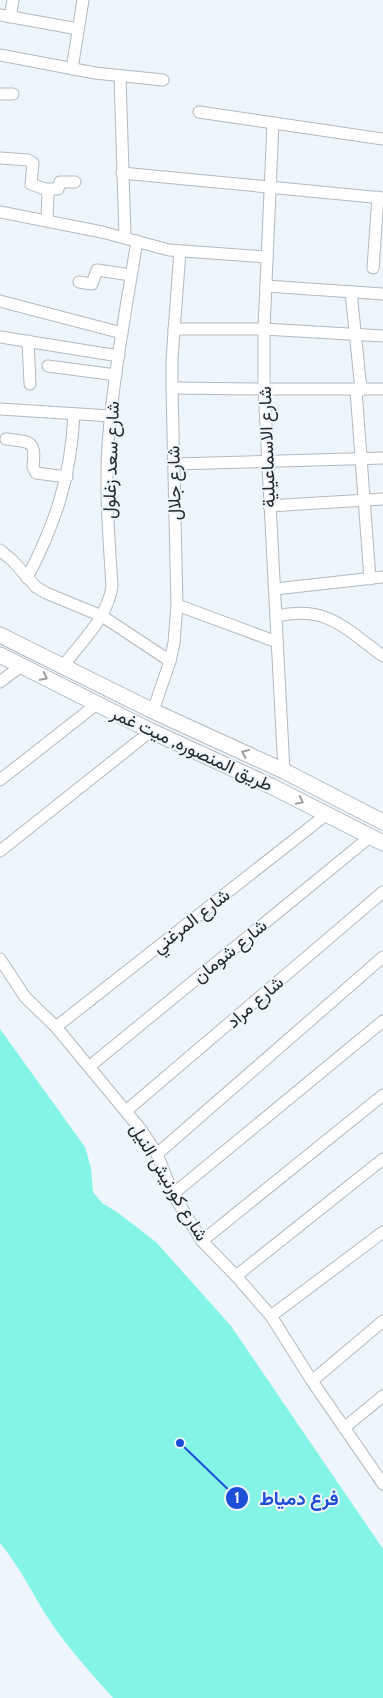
<svg xmlns="http://www.w3.org/2000/svg" width="383" height="1698" font-family="Cabin,Vazirmatn,sans-serif">
  <style>
    .water { fill: #84f4e6 }
    .lines { fill: none; stroke-linecap: round; stroke-linejoin: round }
    .street-casing { stroke: #b3bac0; stroke-width: 13 }
    .secondary-casing { stroke: #b3bac0; stroke-width: 17 }
    .street { stroke: #fff; stroke-width: 11 }
    .secondary { stroke: #fff; stroke-width: 15 }
    .oneway { stroke: #9c9e9f }
    .labels { text-anchor: middle; stroke-width: 4; stroke-linejoin: round; paint-order: stroke }
    .street-label { font-size: 18px; fill: #242729; stroke: #eef6fc }
    .leader { fill: none; stroke: #1d4ed8; stroke-width: 2 }
    .callout-dot { fill: #1d4ed8; stroke: #eef6fc; stroke-width: 2 }
    .mark-label { font-size: 15px; text-anchor: middle; font-weight: bold; fill: #fff }
    .callout-label { font-size: 19px; text-anchor: middle; font-weight: bold; fill: #1d4ed8; stroke: #eef6fc; stroke-width: 4; stroke-linejoin: round; paint-order: stroke }
  </style>
  <rect width="100%" height="100%" fill="#eef6fc"/>
  <path class="water" d="M0,1029L85,1147L91,1168L93,1192L102,1203L117,1212L156,1242L231,1326L383,1549V1698H113C91,1673 68,1648 50,1621C33,1595 20,1567 0,1543Z"/>
  <g class="lines">
    <g class="street-casing">
      <g id="street">
        <path d="M0,15L78,29"/>
        <path d="M10,17L13,0"/>
        <path d="M0,55L95,73L163,80"/>
        <path d="M72,69L83,0"/>
        <path d="M120,77L125,237"/>
        <path d="M0,94H13"/>
        <path d="M199,112L383,139"/>
        <path d="M273,123L264,329V389L284,771"/>
        <path d="M0,158L28,160L33,163L31,184L45,189L48,193L47,220"/>
        <path d="M122,173L383,198"/>
        <path d="M45,189H58L60,182H75"/>
        <path d="M0,212L102,232L169,250L267,257"/>
        <path d="M373,268L378,197"/>
        <path d="M79,282L92,284L97,270L131,275"/>
        <path d="M266,286L383,294"/>
        <path d="M351,292L361,390"/>
        <path d="M0,301L122,333"/>
        <path d="M174,329H264L383,336"/>
        <path d="M0,337L119,356"/>
        <path d="M28,341L30,384"/>
        <path d="M48,366L116,375"/>
        <path d="M172,388L264,389H383"/>
        <path d="M356,390L370,579"/>
        <path d="M0,409L111,416"/>
        <path d="M6,439C31,442 36,440 33,467L36,473L67,477"/>
        <path d="M174,464L383,458"/>
        <path d="M269,506L383,499"/>
        <path d="M0,550L13,561L36,587L46,593L102,616L170,661"/>
        <path d="M27,578C56,523 71,476 74,414"/>
        <path d="M275,589L383,577"/>
        <path d="M177,605L277,642"/>
        <path d="M276,616C328,605 344,628 383,656"/>
        <path d="M64,665C82,641 108,617 112,586C109,539 105,492 108,445C113,377 126,309 137,241"/>
        <path d="M0,682L21,666"/>
        <path d="M153,711L170,661L174,643L177,605L172,388V359L180,251"/>
        <path d="M0,780L97,704"/>
        <path d="M0,851L151,731"/>
        <path d="M0,959L25,997L56,1027L142,1131L157,1154L173,1194L202,1241L236,1276L271,1316L312,1381L383,1484"/>
        <path d="M56,1027L327,814"/>
        <path d="M90,1066L371,836"/>
        <path d="M126,1111L383,892"/>
        <path d="M157,1154L383,957"/>
        <path d="M173,1194L383,1021"/>
        <path d="M202,1241L383,1095"/>
        <path d="M236,1276L383,1159"/>
        <path d="M271,1316L383,1232"/>
        <path d="M312,1381L383,1321"/>
        <path d="M344,1428L383,1396"/>
      </g>
    </g>
    <g class="secondary-casing">
      <g id="secondary">
        <path d="M0,635L153,711L284,771L383,822"/>
        <path d="M0,655L151,731L271,786L383,843"/>
      </g>
    </g>
    <use href="#street" class="street"/>
    <use href="#secondary" class="secondary"/>
  </g>
  <defs><path id="oneway-chevron" d="M-2-3.5L2.5 0L-2 3.5" fill="none" stroke-width="1.6" stroke-linecap="round" stroke-linejoin="round" transform="scale(1.25)"/></defs>
  <g class="oneway">
    <use href="#oneway-chevron" transform="translate(44 677) rotate(27)"/>
    <use href="#oneway-chevron" transform="translate(245 753) rotate(-155)"/>
    <use href="#oneway-chevron" transform="translate(300 801) rotate(26)"/>
  </g>
  <g class="labels">
    <g class="street-label">
      <text transform="translate(267 447) rotate(-92)" y="6">شارع الاسماعيلية</text>
      <text transform="translate(111 460) rotate(-88)" y="6">شارع سعد زغلول</text>
      <text transform="translate(174 483) rotate(-91)" y="6">شارع جلال</text>
      <text transform="translate(192 749) rotate(25)" y="6">طريق المنصوره, ميت غمر</text>
      <text transform="translate(191 921) rotate(-38)" y="6">شارع المرغني</text>
      <text transform="translate(230 951) rotate(-39)" y="6">شارع شومان</text>
      <text transform="translate(255 1002) rotate(-41)" y="6">شارع مراد</text>
      <text transform="translate(169 1182) rotate(59)" y="6">شارع كورنيش النيل</text>
    </g>
  </g>
  <path class="leader" d="M180 1443L237 1498"/>
  <g class="callout-dot">
    <circle cx="180" cy="1443" r="5"/>
    <circle cx="237" cy="1498" r="12"/>
  </g>
  <g class="mark-label">
    <text x="237" y="1503">1</text>
  </g>
  <g class="callout-label">
    <text x="299" y="1505">فرع دمياط</text>
  </g>
</svg>
